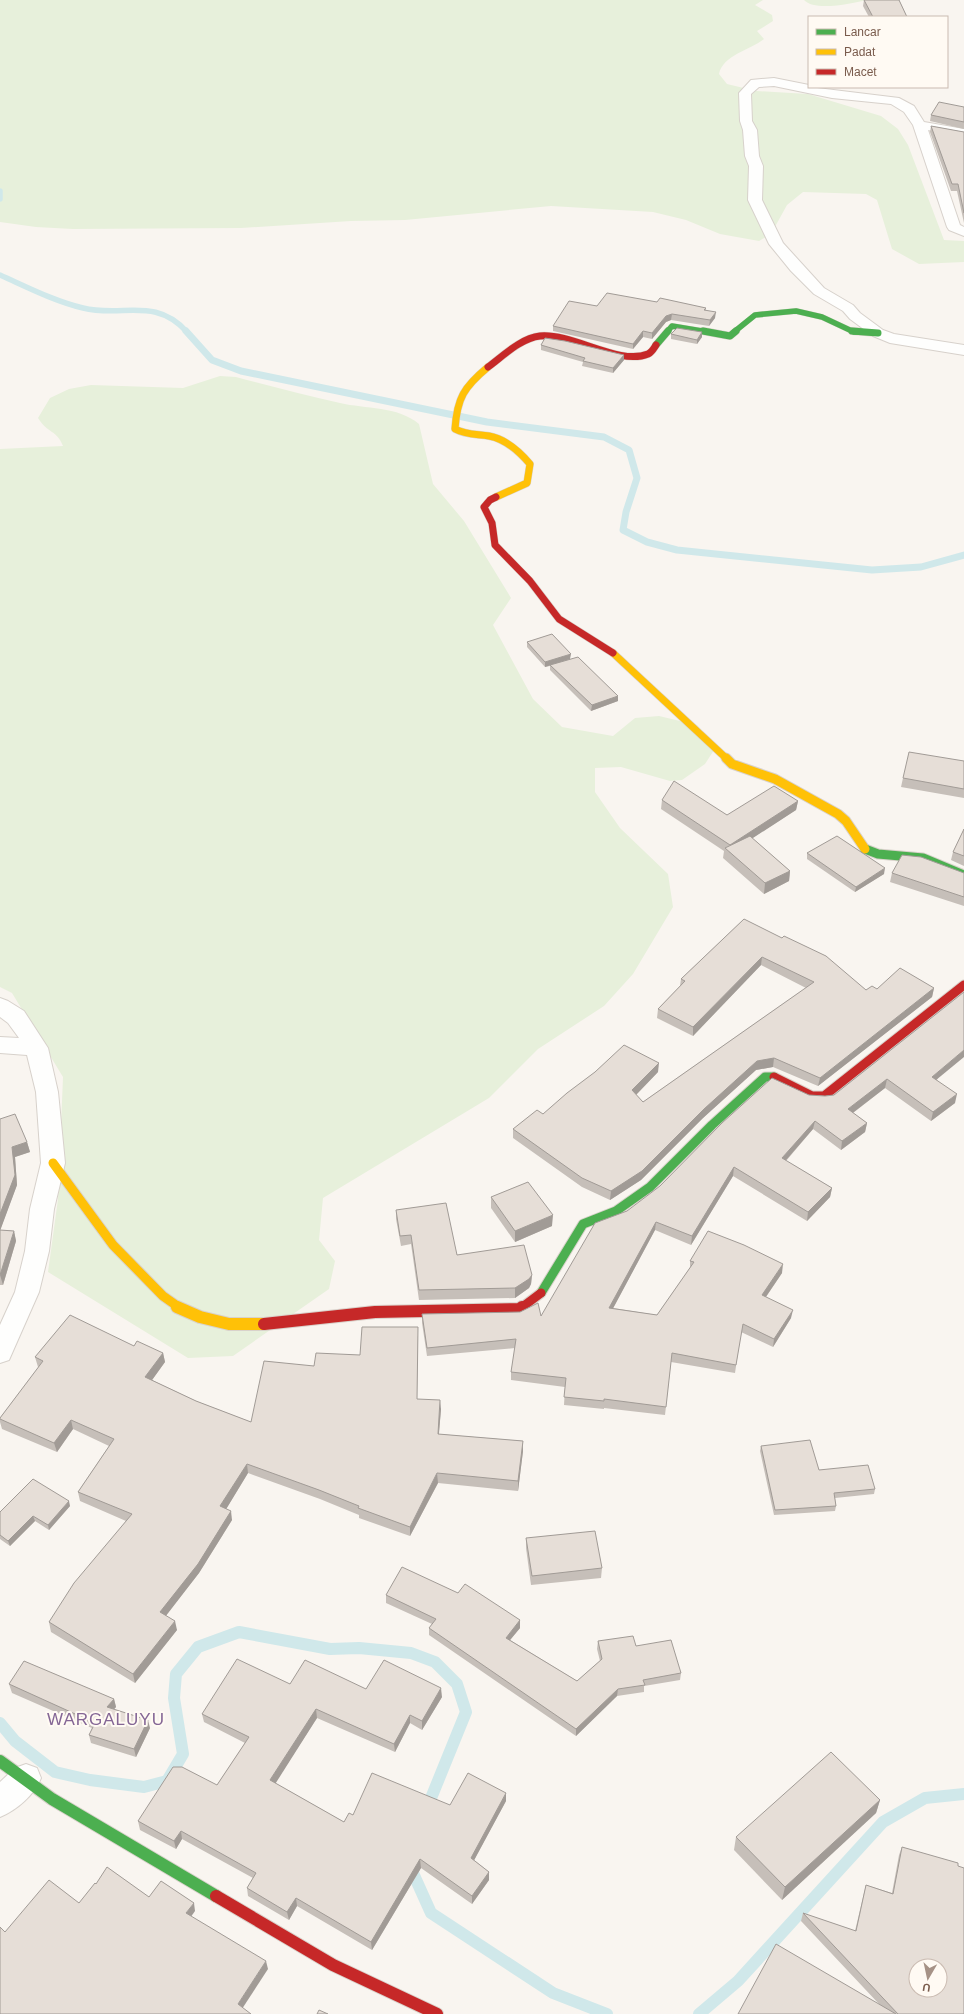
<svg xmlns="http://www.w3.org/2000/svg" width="964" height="2014" font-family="Arial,sans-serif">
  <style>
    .green { fill: #e7f0db }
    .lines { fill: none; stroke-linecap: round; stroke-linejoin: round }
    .stream-far2 { stroke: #d0e8ea; stroke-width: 5.5 }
    .stream-far1 { stroke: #d0e8ea; stroke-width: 7 }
    .stream { stroke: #d0e8ea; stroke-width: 12 }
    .street-casing { stroke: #d7d1cb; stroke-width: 2 }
    .fast-far3-casing { stroke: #d9d2cb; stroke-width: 6 }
    .fast-far2-casing { stroke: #d9d2cb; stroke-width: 8 }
    .fast-far1-casing { stroke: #d9d2cb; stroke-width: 11 }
    .fast-casing { stroke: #d9d2cb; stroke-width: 14 }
    .slow-far2-casing { stroke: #d9d2cb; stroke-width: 8 }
    .slow-far1-casing { stroke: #d9d2cb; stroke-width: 11 }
    .slow-casing { stroke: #d9d2cb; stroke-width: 14 }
    .jam-far2-casing { stroke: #d9d2cb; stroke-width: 8 }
    .jam-far1-casing { stroke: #d9d2cb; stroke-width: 11 }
    .jam-casing { stroke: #d9d2cb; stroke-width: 14 }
    .street { fill: #fefefd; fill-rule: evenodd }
    .fast-far3 { stroke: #4caf50; stroke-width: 5.5 }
    .fast-far2 { stroke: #4caf50; stroke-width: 7 }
    .fast-far1 { stroke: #4caf50; stroke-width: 9 }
    .fast { stroke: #4caf50; stroke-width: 12 }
    .slow-far2 { stroke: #ffc107; stroke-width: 7 }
    .slow-far1 { stroke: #ffc107; stroke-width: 9 }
    .slow { stroke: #ffc107; stroke-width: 12 }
    .jam-far2 { stroke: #c62828; stroke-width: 7 }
    .jam-far1 { stroke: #c62828; stroke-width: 9 }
    .jam { stroke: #c62828; stroke-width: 12 }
    .wall { fill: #c6bfb9 }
    .shaded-wall { fill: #a19b96 }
    .building { fill: #e6ded7; stroke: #a19b96; fill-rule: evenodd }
    .labels { text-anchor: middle; stroke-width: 4; stroke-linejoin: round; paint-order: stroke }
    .near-quarter-label { font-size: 17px; letter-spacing: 1px; fill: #846695; stroke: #fffaf3 }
  </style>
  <rect width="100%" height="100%" fill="#f9f5f0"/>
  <g class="green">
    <path d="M0,0H763L755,5L772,15L773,21L757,31L764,39C750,50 723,55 719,74L727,84L756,91L808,94L881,116L898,129L908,145L944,240L964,241V262L919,264L892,249L877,200L866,194L803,192L787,205L771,234L759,241L720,234L686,220L653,212L551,206L405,220L351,221L241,228L73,229L36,227L0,222Z"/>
    <path d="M804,0H867C853,3 815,12 804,0Z"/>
    <path d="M220,376L236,377C270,386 305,395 340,403C365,409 398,406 419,424L433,484L464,521L511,598L493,625L533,699L562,727L613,736L635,718L659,716L697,725L716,747L705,764L682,780L670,781L621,767L595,768V792L620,828L668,874L673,907L633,974L604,1006L538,1049L489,1098L323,1198L319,1240L335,1261L329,1289L233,1356L188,1358L48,1272L58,1199L63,1077L12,993L0,987V449L63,446C57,430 47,433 38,418L50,398L69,389L91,385L183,388Z"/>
  </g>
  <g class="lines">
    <g class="stream-far2">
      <path d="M0,191V199"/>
      <path d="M0,275C27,287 54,301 83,308C122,318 155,296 187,332"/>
    </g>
    <path class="stream-far1" d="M186,331L212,360L241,371L487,422L604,437L629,450L637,478L626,512L623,530L647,542L677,550L872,570L921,567L964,555"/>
    <g class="stream">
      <path d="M0,1723L15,1741L55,1772L90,1780L144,1787L167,1781L183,1754L174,1698L176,1674L198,1647L239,1632L330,1649L359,1648L411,1653L435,1662L457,1684L466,1712L427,1808"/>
      <path d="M414,1865L413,1873L431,1913L553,1993L607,2014"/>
      <path d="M699,2014L738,1981L883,1822L925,1798L964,1794"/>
    </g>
    <g class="street-casing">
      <g id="street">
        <path d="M774,78L809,85V87L899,98L914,106L924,122L964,129V137L928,130L960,225L964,227V236L949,230L947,227L913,125L904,112L891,104L832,98L774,86L759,87L751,94L752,121L757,130L759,156L763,166L762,200L783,243L824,288L853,305L860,313L883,330L894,334L964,345V355L890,343L873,336L850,319L843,311L814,294L791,271L769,244L748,200L749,166L745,156L743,130L740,121L739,93L751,80Z"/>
        <path d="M0,998L8,1001L24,1011L48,1048L58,1092L65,1163L54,1209L49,1251L39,1292L9,1360L0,1363V1325L15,1292L25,1251L30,1209L41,1163L36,1092L27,1055L0,1053V1037L19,1038L8,1023L0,1017Z"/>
        <path d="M26,1764L37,1768L41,1778C34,1795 17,1810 0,1817V1782L15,1768Z"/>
      </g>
    </g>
    <g class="fast-far3-casing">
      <g id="fast-far3">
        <path d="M667,332L672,326L708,332"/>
        <path d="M734,332L755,315L796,311L822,317L854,332H860"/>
      </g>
    </g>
    <g class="fast-far2-casing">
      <g id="fast-far2">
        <path d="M703,331L730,336L736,331"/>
        <path d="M852,331L878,333"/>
        <path d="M656,345L668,331"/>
      </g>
    </g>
    <g class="fast-far1-casing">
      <g id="fast-far1">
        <path d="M865,849L878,854L923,858L964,875"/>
        <path d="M541,1293L583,1224L616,1211L650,1187L712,1125L765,1077H774"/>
      </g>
    </g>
    <g class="fast-casing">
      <path id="fast" d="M0,1761L52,1799L216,1896"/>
    </g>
    <g class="slow-far2-casing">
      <g id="slow-far2">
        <path d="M488,367C464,387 457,398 455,429C466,435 477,434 489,436C506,439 519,451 530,464L527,483L496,497"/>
        <path d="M613,653L727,759"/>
      </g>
    </g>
    <g class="slow-far1-casing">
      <g id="slow-far1">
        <path d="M726,758L732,764L775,779L838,814L846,821L865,849"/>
        <path d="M53,1163L113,1245L163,1296L180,1308"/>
      </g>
    </g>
    <g class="slow-casing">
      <path id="slow" d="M177,1307L200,1317L229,1324H264"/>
    </g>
    <g class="jam-far2-casing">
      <g id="jam-far2">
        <path d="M488,367C503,356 521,338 540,336C573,333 619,366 648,354C652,352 654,348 656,345"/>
        <path d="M496,497L490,500L484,507L492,523L495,545L530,581L559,619L613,653"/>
      </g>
    </g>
    <g class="jam-far1-casing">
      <g id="jam-far1">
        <path d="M774,1077L812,1096H824L964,985"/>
        <path d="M521,1308L541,1293"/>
      </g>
    </g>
    <g class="jam-casing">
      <g id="jam">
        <path d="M264,1324L375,1312L520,1309L522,1307"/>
        <path d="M216,1896L333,1965L437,2014"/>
      </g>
    </g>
    <use href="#street" class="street"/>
    <use href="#fast-far3" class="fast-far3"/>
    <use href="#fast-far2" class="fast-far2"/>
    <use href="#fast-far1" class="fast-far1"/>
    <use href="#fast" class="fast"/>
    <use href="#slow-far2" class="slow-far2"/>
    <use href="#slow-far1" class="slow-far1"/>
    <use href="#slow" class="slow"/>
    <use href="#jam-far2" class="jam-far2"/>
    <use href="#jam-far1" class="jam-far1"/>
    <use href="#jam" class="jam"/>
  </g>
  <g class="wall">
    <path d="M864,0H899L907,17H869L863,6Z"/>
    <path d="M964,107V129L930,121L931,115Z"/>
    <path d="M931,126L964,132V223L957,191H951L930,132Z"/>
    <path d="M657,302L706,308V310L715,318L709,326L671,320L666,322L652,339L643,337L633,349L553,331V326L597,306Z"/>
    <path d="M702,332V337L697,344L671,339V334Z"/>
    <path d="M541,345L624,360L613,373L582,366L583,362L541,350Z"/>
    <path d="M527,642L570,659L618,696V701L591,711L550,670V666L545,667L527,647Z"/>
    <path d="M964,761V798L901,787L903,778Z"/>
    <path d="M662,800L727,815L798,801L796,810L752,838L790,871L789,881L764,894L723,858L724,851L661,809Z"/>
    <path d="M964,829V866L951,860L953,852Z"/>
    <path d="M807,853L884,874L855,892L807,859Z"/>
    <path d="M892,873H964V906L890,882Z"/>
    <path d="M744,919L866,990L877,989L934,988L932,997L818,1086L773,1067L756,1070L703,1118L641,1180L610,1200L582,1187L513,1138V1129L543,1114L658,1072L636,1095L643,1102L806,988L761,965L693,1036L657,1018L658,1009L680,986L681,979Z"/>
    <path d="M964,992L937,1080L955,1103L931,1121L885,1088L853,1113L867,1123L865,1132L841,1150L813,1129L786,1161L832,1188L830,1197L807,1221L733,1176L691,1245L655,1230L613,1308L657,1315L690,1268V1261L782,1273L766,1297L791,1318L773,1347L741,1332L735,1373L671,1362L665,1415L604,1408V1409L564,1405L565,1387L511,1380V1372L515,1348L427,1356L422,1323V1314L541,1316L627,1211L809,1095L825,1096L834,1095Z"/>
    <path d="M0,1119L27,1142L30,1152L15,1157L17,1185L0,1230L14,1231L16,1241L3,1285H0Z"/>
    <path d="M491,1197L552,1226L515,1242L491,1208Z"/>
    <path d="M396,1210L457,1255L532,1275L531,1284L529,1288L515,1298L419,1300L411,1244L401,1246L396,1219Z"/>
    <path d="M418,1336L417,1399L441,1409L439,1434L523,1441V1451L518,1491L438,1483L410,1536L359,1518V1515L320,1499L248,1473L226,1509L232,1520L199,1573L166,1615L177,1630L135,1683L51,1632L49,1622L126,1521L80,1501L78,1492L109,1446L73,1429L57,1452L2,1429L0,1422V1418L38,1368V1367L35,1357L134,1346L163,1353L165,1362L152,1380L196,1401L251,1422L314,1366L360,1355Z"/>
    <path d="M761,1446L819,1470L875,1489L874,1494L835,1498L836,1506L835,1511L774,1515L760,1451Z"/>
    <path d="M70,1506L49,1530L35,1521L10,1546L0,1539V1512Z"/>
    <path d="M526,1538L602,1568L601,1578L531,1585L526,1548Z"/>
    <path d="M458,1593L520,1620V1628L510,1640L577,1681L600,1661L597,1649L598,1641L636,1646L681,1673L680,1680L644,1686V1692L617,1696L576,1736L429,1635V1628L432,1624L386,1603V1595Z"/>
    <path d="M9,1684L114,1699L116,1707L114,1709L150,1728L136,1757L91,1743L89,1735L92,1728L12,1693Z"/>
    <path d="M290,1684L366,1689L442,1697L422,1730L410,1723L395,1752L317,1718L275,1783L344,1822L353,1815L450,1805L506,1801L474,1860L489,1872V1880L472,1904L421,1868L372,1950L297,1906L289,1920L248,1896L247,1888L253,1878L182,1839L176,1849L140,1830L138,1821L217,1785L245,1743L204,1722L202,1714Z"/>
    <path d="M880,1800L876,1813L782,1900L734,1850L736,1837Z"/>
    <path d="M902,1847L958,1866L964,2014H738L879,2004L801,1921L803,1913L855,1931L864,1893L866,1885L892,1893L899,1855Z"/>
  </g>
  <g class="shaded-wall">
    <path d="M716,312L715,318L709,326L710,320Z"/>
    <path d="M672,314L671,320L666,322L652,339V333L666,316Z"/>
    <path d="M643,331V337L633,349V344Z"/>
    <path d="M702,332V337L697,344V340Z"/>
    <path d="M624,355V360L613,373V368Z"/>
    <path d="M571,654L570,659L545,667V662Z"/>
    <path d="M618,696V701L591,711L592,705Z"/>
    <path d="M798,801L796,810L730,853L729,851L730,845Z"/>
    <path d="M885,868L884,874L855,892L856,887Z"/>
    <path d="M790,871L789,881L764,894L765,883Z"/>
    <path d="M762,957L761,965L693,1036V1027Z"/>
    <path d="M934,988L932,997L818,1086L820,1078Z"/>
    <path d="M964,1050V1057L930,1085L932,1077Z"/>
    <path d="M774,1058L773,1067L756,1070L703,1118L641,1180L610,1200L611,1191L757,1061Z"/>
    <path d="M659,1063L658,1072L632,1099V1090Z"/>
    <path d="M887,1079L885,1088L846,1118L848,1109Z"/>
    <path d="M957,1094L955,1103L931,1121L933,1112Z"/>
    <path d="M815,1121L813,1129L780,1167L782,1158Z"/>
    <path d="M867,1123L865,1132L841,1150L842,1141Z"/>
    <path d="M27,1142L30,1152L15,1157L17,1185L0,1231V1214L12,1147Z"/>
    <path d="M734,1167L733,1176L691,1245L692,1236Z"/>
    <path d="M832,1188L830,1197L807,1221L808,1212Z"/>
    <path d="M553,1215L552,1226L515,1242V1231Z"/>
    <path d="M656,1222L655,1230L609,1316V1308Z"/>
    <path d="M14,1231L16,1241L3,1285L0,1275Z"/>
    <path d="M783,1264L782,1273L761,1304L762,1295Z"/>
    <path d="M532,1275L531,1284L529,1288L515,1298V1288Z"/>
    <path d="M793,1310L791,1318L773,1347L774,1339Z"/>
    <path d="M163,1353L165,1362L147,1387L145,1377Z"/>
    <path d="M440,1400L441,1409L438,1443V1434Z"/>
    <path d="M71,1420L73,1429L57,1452L54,1443Z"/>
    <path d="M523,1441V1451L518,1491V1481Z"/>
    <path d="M247,1464L248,1473L222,1516L220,1506Z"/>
    <path d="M437,1473L438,1483L410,1536V1527Z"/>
    <path d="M69,1501L70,1506L49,1530L48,1525Z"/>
    <path d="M231,1511L232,1520L199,1573L162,1621L160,1612Z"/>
    <path d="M33,1516L35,1521L10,1546L8,1541Z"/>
    <path d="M520,1620V1628L506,1645V1638Z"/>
    <path d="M175,1621L177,1630L135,1683L133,1674Z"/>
    <path d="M441,1688L442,1697L422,1730V1721Z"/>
    <path d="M618,1689L617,1696L576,1736V1729Z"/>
    <path d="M114,1699L116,1707L109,1715L107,1707Z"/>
    <path d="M316,1709L317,1718L272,1789L270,1780Z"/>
    <path d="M410,1715V1723L395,1752L394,1744Z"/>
    <path d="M148,1720L150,1728L136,1757L134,1749Z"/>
    <path d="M506,1793V1801L471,1866V1858Z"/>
    <path d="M880,1800L876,1813L782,1900L785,1887Z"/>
    <path d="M181,1831L182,1839L176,1849L174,1841Z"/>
    <path d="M420,1859L421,1868L372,1950L371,1942Z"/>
    <path d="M489,1872V1880L472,1904V1896Z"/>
    <path d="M296,1898L297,1906L289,1920L287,1912Z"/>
    <path d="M194,1903L195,1911L188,1921L186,1913Z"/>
    <path d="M266,1961L268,1969L240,2012L238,2004Z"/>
  </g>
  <g class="building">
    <path d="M864,0H899L907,17H873Z"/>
    <path d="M939,102L964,107V122L931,115Z"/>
    <path d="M931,126L964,132V213L958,184H952Z"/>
    <path d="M607,293L657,302L660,298L706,308L704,310L716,312L710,320L672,314L666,316L652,333L643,331L633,344L553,326L569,301L597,306Z"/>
    <path d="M677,328L702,332L697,340L671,334Z"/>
    <path d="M545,338L565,341L624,355L613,368L583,361L585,358L541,345Z"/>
    <path d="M552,634L571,654L545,662L527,642Z"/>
    <path d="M578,657L618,696L592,705L550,665Z"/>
    <path d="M909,752L964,761V789L903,778Z"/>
    <path d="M674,781L727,815L774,786L798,801L730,845L662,800Z"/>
    <path d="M964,829V856L953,852Z"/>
    <path d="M750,836L790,871L765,883L725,848Z"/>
    <path d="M837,836L885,868L856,887L807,853Z"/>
    <path d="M902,855L921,857L964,873V897L892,873Z"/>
    <path d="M744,919L782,938L784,936L826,956L866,990L872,986L877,989L900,968L934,988L820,1078L774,1058L757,1061L704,1109L642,1171L611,1191L582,1178L513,1129L537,1110L543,1114L567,1093L595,1072L624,1045L659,1063L632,1090L643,1102L814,982L762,957L693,1027L658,1009L685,981L681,979Z"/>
    <path d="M964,992V1050L932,1077L957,1094L933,1112L887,1079L848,1109L867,1123L842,1141L815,1121L782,1158L832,1188L808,1212L734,1167L692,1236L656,1222L609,1308L657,1315L694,1262L690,1261L708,1231L744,1245L783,1264L762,1295L793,1310L774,1339L743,1324L736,1365L672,1353L666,1407L604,1399V1401L564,1397L566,1378L511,1372L516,1339L427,1348L422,1314L520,1312L538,1303L541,1316L595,1223L627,1211L660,1186L722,1123L772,1078L809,1095L825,1096L834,1095Z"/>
    <path d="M15,1114L27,1142L12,1147L15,1175L0,1214V1119Z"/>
    <path d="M528,1182L553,1215L515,1231L491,1197Z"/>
    <path d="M446,1203L457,1255L524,1245L532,1275L529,1279L515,1288L419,1290L411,1235L400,1236L396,1210Z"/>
    <path d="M0,1230L14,1231L0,1275Z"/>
    <path d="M70,1315L134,1346L137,1341L163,1353L145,1377L196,1401L251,1422L264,1361L314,1366L316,1353L360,1355L362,1327H418L417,1399L440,1400L438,1434L523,1441L518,1481L437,1473L410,1527L358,1508L359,1506L319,1490L247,1464L220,1506L231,1511L198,1564L160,1612L175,1621L133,1674L49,1622L74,1583L132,1514L78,1492L114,1439L71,1420L54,1443L0,1419V1418L43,1361L35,1357Z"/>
    <path d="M810,1440L819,1470L868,1465L875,1489L834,1493L836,1506L775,1510L761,1446Z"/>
    <path d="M33,1479L69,1501L48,1525L33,1516L8,1541L0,1535V1512Z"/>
    <path d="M595,1531L602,1568L532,1576L526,1538Z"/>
    <path d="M402,1567L458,1593L465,1584L520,1620L506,1638L577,1681L602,1659L598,1641L633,1636L636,1646L671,1640L681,1673L643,1680L645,1685L618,1689L576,1729L429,1628L436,1619L386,1595Z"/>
    <path d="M237,1659L290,1684L305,1660L366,1689L384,1660L441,1688L422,1721L410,1715L394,1744L316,1709L270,1780L344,1822L349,1813L353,1815L372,1773L450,1805L468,1773L506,1793L471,1858L489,1872L472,1896L420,1859L371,1942L296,1898L287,1912L247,1888L256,1873L181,1831L174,1841L138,1821L173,1767H182L217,1785L249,1737L202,1714Z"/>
    <path d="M24,1661L114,1699L107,1707L148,1720L134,1749L89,1735L96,1721L95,1723L9,1684Z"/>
    <path d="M831,1752L880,1800L785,1887L736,1837Z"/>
    <path d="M902,1847L958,1863V1866L964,1868V2014H898L803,1913L856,1931L866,1885L893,1894ZM916,1966H940V1990H916Z"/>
    <path d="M107,1867L149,1897L161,1881L194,1903L186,1913L266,1961L238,2004L251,2014H0V1927L5,1932L49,1880L79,1903L95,1883L96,1884Z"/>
    <path d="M776,1944L896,2014H738Z"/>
    <path d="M319,2010L328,2014H317Z"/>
  </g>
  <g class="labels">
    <g class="near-quarter-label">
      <text x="106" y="1725">WARGALUYU</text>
    </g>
  </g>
  <rect x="808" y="16" width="140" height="72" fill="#fffaf3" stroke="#cabbb1"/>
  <rect x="816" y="29" width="20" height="6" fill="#4caf50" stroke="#cabbb1"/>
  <text x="844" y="36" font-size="12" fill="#7a5c4d">Lancar</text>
  <rect x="816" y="49" width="20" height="6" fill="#ffc107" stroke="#cabbb1"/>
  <text x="844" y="56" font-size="12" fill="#7a5c4d">Padat</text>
  <rect x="816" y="69" width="20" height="6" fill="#c62828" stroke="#cabbb1"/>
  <text x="844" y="76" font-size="12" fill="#7a5c4d">Macet</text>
  <g transform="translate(928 1978) rotate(189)"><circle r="19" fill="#fffaf3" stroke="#cabbb1"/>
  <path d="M0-3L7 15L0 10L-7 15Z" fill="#a69286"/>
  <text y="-6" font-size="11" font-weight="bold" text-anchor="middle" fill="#7a5c4d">U</text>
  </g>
</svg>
